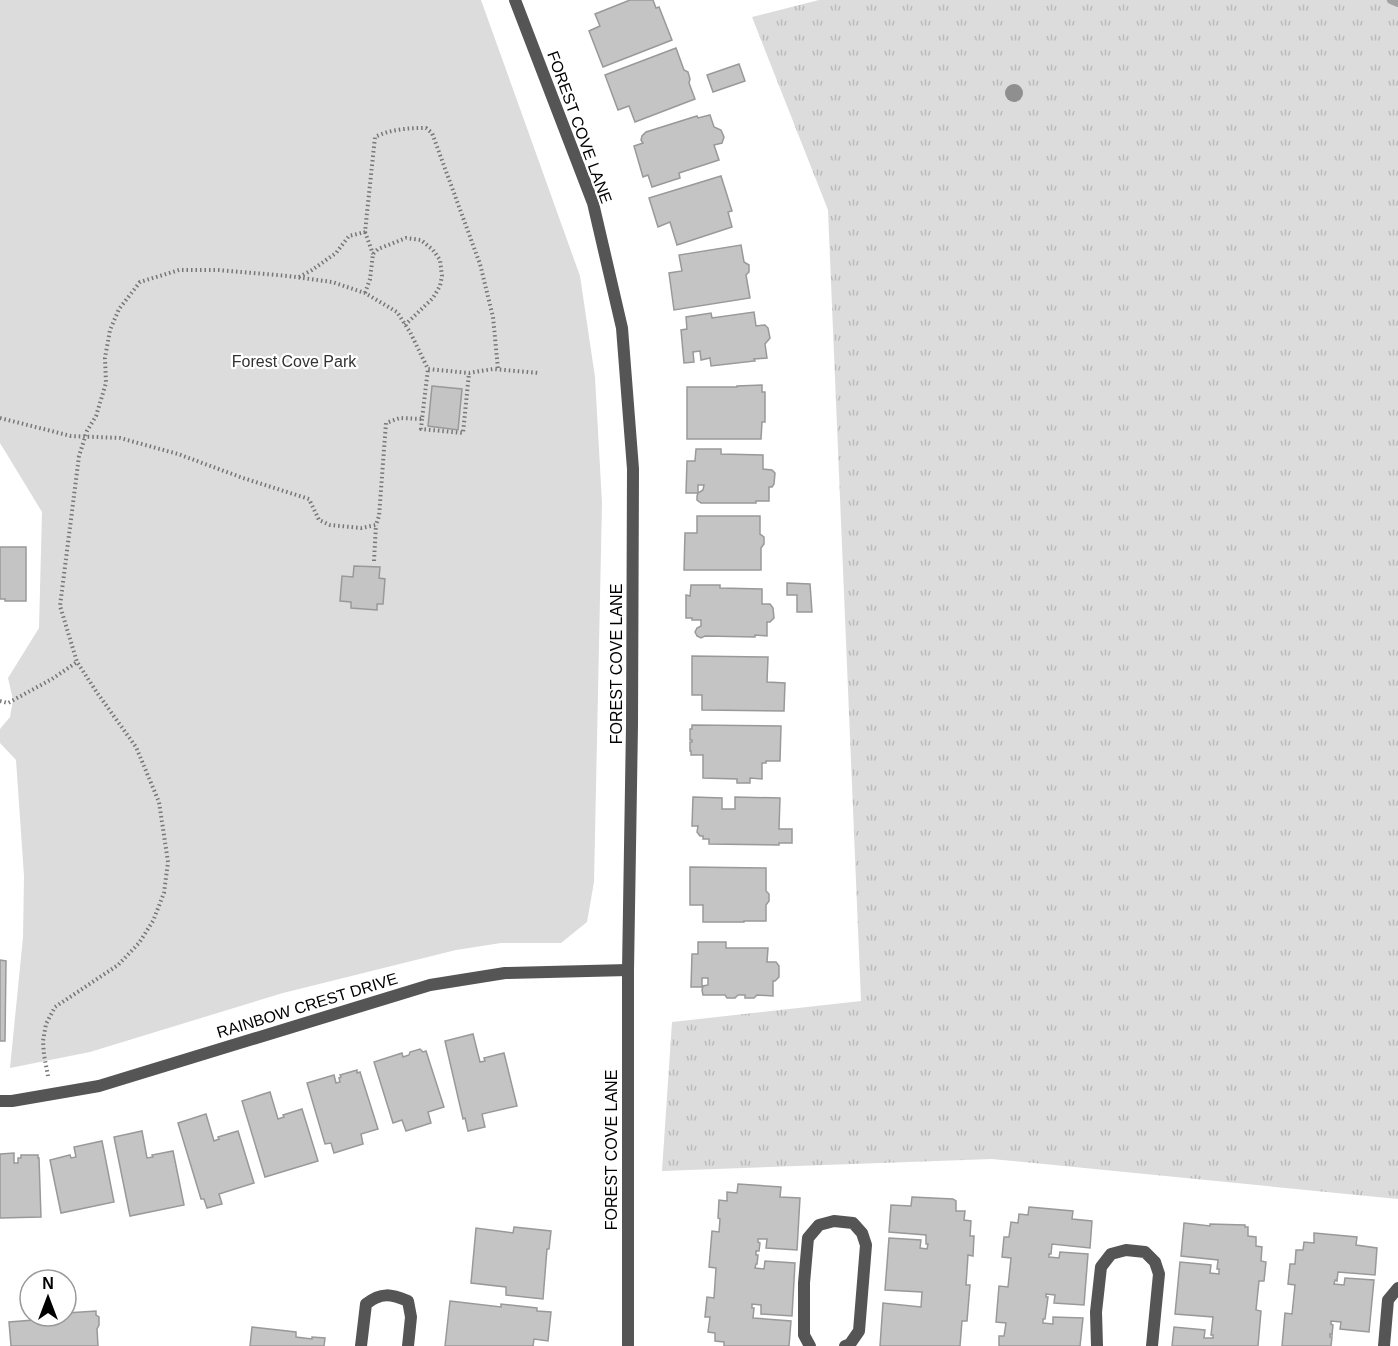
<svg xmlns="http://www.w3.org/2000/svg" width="1398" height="1346" font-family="Helvetica,sans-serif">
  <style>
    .grass { fill: url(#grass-tufts) }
    .green { fill: #dcdcdc }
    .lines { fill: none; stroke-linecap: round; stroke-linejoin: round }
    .stream { stroke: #a3a3a3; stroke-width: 8 }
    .building { fill: #c4c4c4; stroke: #999; stroke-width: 1.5 }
    .path { stroke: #777; stroke-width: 4; stroke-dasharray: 1.5 3; stroke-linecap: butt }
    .lane { stroke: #555; stroke-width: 12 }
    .street { stroke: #555; stroke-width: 12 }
    .tree { fill: #8f8f8f }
    .labels { text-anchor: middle; stroke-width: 4.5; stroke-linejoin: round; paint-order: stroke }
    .street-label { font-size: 16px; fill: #000; stroke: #fff }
    .park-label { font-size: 16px; fill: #333; stroke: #fff }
  </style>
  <defs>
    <pattern id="grass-tufts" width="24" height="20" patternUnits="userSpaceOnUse" patternTransform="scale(1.5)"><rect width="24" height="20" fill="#dcdcdc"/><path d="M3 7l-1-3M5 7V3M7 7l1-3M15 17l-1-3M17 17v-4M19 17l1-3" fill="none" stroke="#bbb"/></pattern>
  </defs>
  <rect width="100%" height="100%" fill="#fff"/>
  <path class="grass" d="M819,0H1398V1199L992,1159L662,1171L672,1022L861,1001L828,210L752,17Z"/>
  <path class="green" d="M0,0H481L580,276L595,377L602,503L594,882L587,922L561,943H501L456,950L283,993L90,1052L10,1068L23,937L24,876L16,760L0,743V729L10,717L13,700L8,678L39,628L42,512L0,443Z"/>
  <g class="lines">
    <path class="stream" d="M1391,0L1398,3"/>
  </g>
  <g class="building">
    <path d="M630,0H653L656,8L659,7L672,40L603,67L589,31L600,26L595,14Z"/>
    <path d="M676,48L684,70L688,72L690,79L689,83L695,99L635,122L629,106L618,110L605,75Z"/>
    <path d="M739,64L745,81L713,92L707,75Z"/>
    <path d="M710,115L714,127L721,130L724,137L722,143L714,145L719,160L679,173L680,178L652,187L648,175L643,177L634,146L643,143L641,140L642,136L646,132L697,116L698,118Z"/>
    <path d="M721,176L732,211L728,212L732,227L677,245L670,222L658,227L649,198Z"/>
    <path d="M741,245L744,262L749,265V272L746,275L750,298L674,310L669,273L682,271L679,255Z"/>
    <path d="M754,312L756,326L765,325L768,328L770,338L765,344L767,358L754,359L755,361L711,366L710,358L701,360L700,351L693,352L694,362L684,363L681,330L687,329L686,317L711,313L712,318Z"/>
    <path d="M762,385V392H765V422H762L761,439H687V387H737V386Z"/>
    <path d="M432,386L462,389L458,430L428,426Z"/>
    <path d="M696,449H721V454L763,455V469L772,470L775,473L774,484L772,487H769V501H756V503H701L697,500V496L698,493L703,490L704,485H698V493H686L687,461H695Z"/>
    <path d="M697,516H760V534L764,537V544L761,548V570H684L685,533H697Z"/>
    <path d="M0,547H26V601H5V599H0Z"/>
    <path d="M354,566L380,567L379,578L385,579L383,604H377V610L351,608V602L340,601L342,576L353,577Z"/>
    <path d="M787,583L810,584L812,612H797V595H787Z"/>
    <path d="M691,585H720V588L762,589V604H770L773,608L774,618L770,622H767V636L755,635V637L705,636L701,638L697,636L695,632L697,628L701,626V620H692V618H686V595L690,596Z"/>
    <path d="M692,656L768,657L767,682L785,683L784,711L702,710V695H692Z"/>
    <path d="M692,725L781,726L780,761H766V763H762V779L750,778V783H737V779L703,778V755H691V751H690V742H692V740H690V729H692Z"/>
    <path d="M693,797L722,798V809H735V797L780,798L779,829H792V843H779V845L709,844V839H703V836H700L697,832L698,826H692Z"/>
    <path d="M690,867L766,868V891L769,894V901L766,905V921H744V922H703V905H690Z"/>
    <path d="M698,942H726V948H768L767,962H776L779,966V977L775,981H773V996L757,995L754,998H745V995H738L735,998H727L725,995H703L702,990L703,986L708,985V978H702V987H691L692,954H698Z"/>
    <path d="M0,960L6,961L5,1041H0Z"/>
    <path d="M473,1034L480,1062L485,1061L484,1058L504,1053L517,1106L482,1114L485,1127L468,1131L465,1118L463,1119L445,1041Z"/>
    <path d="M420,1049L423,1052L426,1051L444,1107L428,1112L431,1123L406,1131L402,1120L393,1123L374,1062L402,1053L403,1057L409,1055L410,1052Z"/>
    <path d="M357,1070V1073L360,1072L378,1129L361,1134L363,1144L334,1153L331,1143L325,1144L307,1083L334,1075L336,1083L340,1082L339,1078L341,1077L340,1075Z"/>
    <path d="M270,1092L278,1119L284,1117L283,1115L302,1109L318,1161L265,1177L242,1101Z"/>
    <path d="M206,1114L214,1141L219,1139L218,1137L238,1131L254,1183L219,1194L222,1204L207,1208L204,1199H201L178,1123Z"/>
    <path d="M142,1131L147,1158L153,1157L152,1155L173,1151L184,1205L130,1216L114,1137Z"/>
    <path d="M102,1141L114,1202L61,1213L50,1160L70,1155L71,1158L76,1157L74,1147Z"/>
    <path d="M14,1153V1163H18V1158H21V1155H38V1158H39L41,1217L0,1218V1154Z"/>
    <path d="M738,1184L781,1187L780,1197L800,1198L797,1250L766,1248L767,1239H758V1242L760,1243L759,1251H756V1255H758L757,1264H756L755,1268L764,1269L765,1261L795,1263L792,1316L761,1314V1305L752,1304V1308H754L753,1318L791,1321L789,1346H724V1342L715,1341V1333L708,1332L710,1317H705L707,1297L714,1298L716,1268L709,1267L712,1231L719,1232L720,1219L718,1218L719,1200L727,1201V1192L737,1193Z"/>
    <path d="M912,1197L953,1199L956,1201V1211H965L964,1220L971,1221L970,1236H974L973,1256L968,1255L966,1285H970L967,1321H962L960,1346H880L883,1303L921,1307L922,1292L885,1290L889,1238L921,1240L920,1248L927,1249L928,1244H926V1235L889,1232L891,1205L911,1206Z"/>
    <path d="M1029,1207L1073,1211L1072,1219L1092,1221L1090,1248L1052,1244L1051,1254H1049V1257L1059,1258L1060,1252L1088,1254L1084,1305L1054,1303L1055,1295L1046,1294V1297H1048L1045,1319H1043V1323L1053,1324V1317L1083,1318L1080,1346H999V1336H1004L1006,1323L996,1322L999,1286L1008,1287L1011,1258L1002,1257L1004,1237H1009L1011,1222L1018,1223L1019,1214L1028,1215Z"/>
    <path d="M1184,1223L1210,1226V1224L1245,1225V1227H1248V1236L1256,1237V1246L1262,1247L1261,1261L1266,1262L1264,1281H1259L1256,1310L1261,1311L1258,1346H1172L1174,1327L1205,1330L1204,1338H1213V1335H1211L1213,1317L1175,1314L1180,1262L1211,1265L1210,1273L1219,1274V1269H1217L1218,1260L1181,1256Z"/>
    <path d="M514,1227L551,1231L549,1249H547L543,1299L506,1295V1287L471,1283L476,1228L513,1233Z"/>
    <path d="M1314,1233L1357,1237L1356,1245L1377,1248L1375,1275L1338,1272L1337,1281L1335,1280L1334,1284L1344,1285L1345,1278L1374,1280L1369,1332L1340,1329L1341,1322L1331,1321V1324L1333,1325L1332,1335L1330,1334V1337H1332L1331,1346H1282L1285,1313L1292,1314L1295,1285L1288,1284L1290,1264H1295L1296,1250H1303L1304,1242L1314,1243Z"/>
    <path d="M450,1301L501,1307V1304L537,1308V1311L551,1312L548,1341L534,1339L533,1346H445Z"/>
    <path d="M96,1311V1315L99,1317V1325L97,1329L98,1346H11L9,1322L59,1318V1316H66V1313Z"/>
    <path d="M252,1327L296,1332V1337L312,1339V1337L325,1338L324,1346H250Z"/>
  </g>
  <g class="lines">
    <g class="path">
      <path d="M365,232L373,254"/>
      <path d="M299,277L312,270L336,253L349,236L365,232L375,137C391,129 408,128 426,128L432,133L480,264L493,317L498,369"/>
      <path d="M365,293L370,279L373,254L378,249L406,238L421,240L433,250L440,260L442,276L440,286L433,298L405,325"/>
      <path d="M0,418L71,436L120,438L178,454L243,478L309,499L319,520L330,525L361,528L376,525L379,516L386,423L400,418L422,419L428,369"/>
      <path d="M422,419L421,429L463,433L469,373"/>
      <path d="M374,561L376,525"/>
      <path d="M0,701L8,703L52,679L77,662"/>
      <path d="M48,1076L44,1055L43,1041L46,1024L55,1007L118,965L139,943L153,921L164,893L168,862L159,802L136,747L98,694L77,662L60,606L79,456L87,431L96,416L106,383L105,358L110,330L119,309L140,282L179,270H218L288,276L332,282L365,293L397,312L410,332L428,369L469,373L493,369L539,373"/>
    </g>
    <g class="lane">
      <path d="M810,1346L804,1335V1283L808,1238L819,1225L834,1221L853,1223L862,1233L866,1245L859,1331L850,1344L845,1346"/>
      <path d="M1097,1346L1096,1312L1101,1267L1111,1254L1126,1250L1145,1252L1155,1262L1159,1274L1152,1346"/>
      <path d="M1384,1346L1388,1300L1398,1288"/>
    </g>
    <g class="street">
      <path d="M515,0L593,203L622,328L633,469L632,725L628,970V1346"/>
      <path d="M0,1101H12L99,1086L430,985L505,973L628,970"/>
      <path d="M361,1346L366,1304C381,1292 391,1294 408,1301L411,1317L408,1346"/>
    </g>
  </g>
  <circle class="tree" cx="1014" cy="93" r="9"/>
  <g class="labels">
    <g class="street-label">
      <text transform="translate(580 127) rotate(70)" y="6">FOREST COVE LANE</text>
      <text transform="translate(616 664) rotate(-90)" y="6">FOREST COVE LANE</text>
      <text transform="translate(307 1005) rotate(-17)" y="6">RAINBOW CREST DRIVE</text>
      <text transform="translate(611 1150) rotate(-90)" y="6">FOREST COVE LANE</text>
    </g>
    <g class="park-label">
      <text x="294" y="367">Forest Cove Park</text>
    </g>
  </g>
  <g transform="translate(48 1298)"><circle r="28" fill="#ffffff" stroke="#999999" stroke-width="1.5"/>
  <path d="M0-4.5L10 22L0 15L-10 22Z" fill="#000000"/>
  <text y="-9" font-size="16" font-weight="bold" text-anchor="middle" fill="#000000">N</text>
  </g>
</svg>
